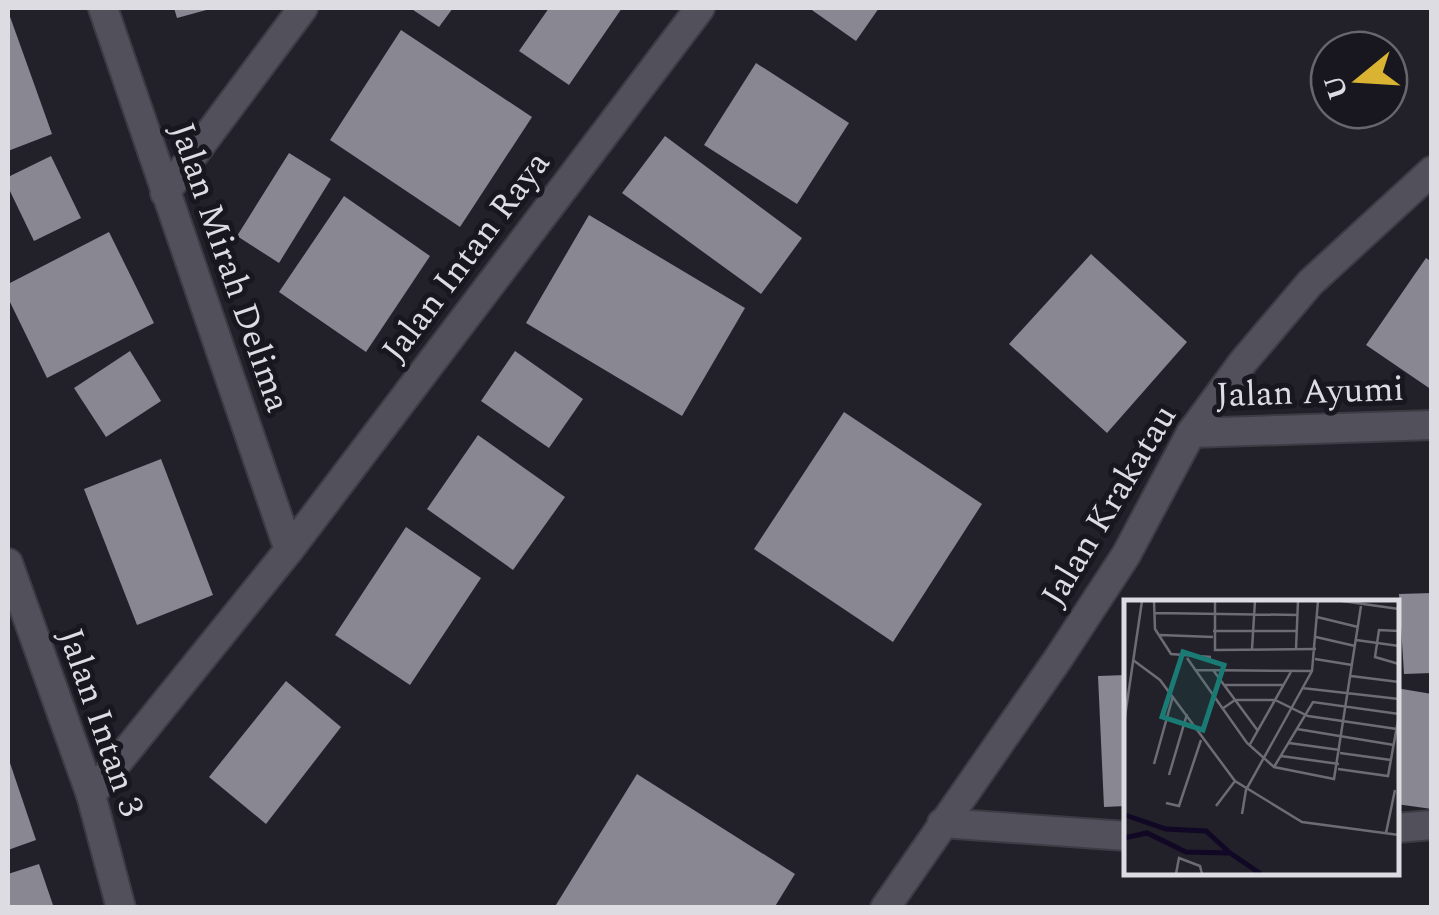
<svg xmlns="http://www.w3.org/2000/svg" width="1439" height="915" font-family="Spectral,serif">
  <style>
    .building { fill: #888792 }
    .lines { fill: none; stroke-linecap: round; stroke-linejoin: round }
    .minor-casing { stroke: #3d3c44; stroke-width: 32 }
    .tertiary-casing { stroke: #3d3c44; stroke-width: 32 }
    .minor { stroke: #52505b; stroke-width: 28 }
    .tertiary { stroke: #52505b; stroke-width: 28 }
    .labels { text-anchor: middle; stroke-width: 10; stroke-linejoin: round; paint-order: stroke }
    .street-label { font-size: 35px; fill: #dddce2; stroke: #18171f }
    .inset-river { fill: none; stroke: #100824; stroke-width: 5 }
    .inset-road { fill: none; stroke: #6d6b73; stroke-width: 2.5 }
    .view { fill: #197b74; fill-opacity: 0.15; stroke: #197b74; stroke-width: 5 }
    .inset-edge { fill: none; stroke: #dddce2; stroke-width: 5 }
  </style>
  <rect width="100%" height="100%" fill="#222029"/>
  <g class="building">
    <path d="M174,8H210V9L177,18Z"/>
    <path d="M410,8H453L439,27Z"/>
    <path d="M549,8H622L569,85L519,51Z"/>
    <path d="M809,8H879L856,41Z"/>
    <path d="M8,11L52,134L8,151Z"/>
    <path d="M401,30L532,117L460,227L330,140Z"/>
    <path d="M756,63L849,123L797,204L704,145Z"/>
    <path d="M665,136L802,238L761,294L622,193Z"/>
    <path d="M289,153L331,179L279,263L237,236Z"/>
    <path d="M51,156L81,218L34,241L8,187V177Z"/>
    <path d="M344,196L430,256L366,352L279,292Z"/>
    <path d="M589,215L745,308L682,416L526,323Z"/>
    <path d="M109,232L154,323L47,378L8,298V284Z"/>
    <path d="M1091,254L1187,342L1107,433L1009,344Z"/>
    <path d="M1426,258L1432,262V390L1366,345Z"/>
    <path d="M130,351L161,401L106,437L74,388Z"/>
    <path d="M515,351L583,399L549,448L481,401Z"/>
    <path d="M844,412L982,504L893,642L754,549Z"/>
    <path d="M478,435L565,497L513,570L427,509Z"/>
    <path d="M161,459L213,595L137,625L84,489Z"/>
    <path d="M406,527L481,578L410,685L335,635Z"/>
    <path d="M1432,593V673L1404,674L1399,594Z"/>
    <path d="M1126,675V806L1104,807L1098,676Z"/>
    <path d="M286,681L341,727L266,824L209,777Z"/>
    <path d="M1396,688L1432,694V809L1396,804Z"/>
    <path d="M8,757L36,840L8,850Z"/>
    <path d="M637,774L795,874L774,908H554Z"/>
    <path d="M39,864L54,908H8V874Z"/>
  </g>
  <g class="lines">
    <g class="minor-casing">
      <g id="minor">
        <path d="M103,8L289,550"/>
        <path d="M165,193L303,8"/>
        <path d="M1191,433L1432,425"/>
        <path d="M8,563L91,795L121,908"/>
        <path d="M91,795L289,550L700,8"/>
        <path d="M942,823L1126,836"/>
        <path d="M1396,828L1432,825"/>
      </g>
    </g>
    <g class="tertiary-casing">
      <path id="tertiary" d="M885,908L1058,659L1126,555L1191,433L1243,362L1310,283L1432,171"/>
    </g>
    <use href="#minor" class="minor"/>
    <use href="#tertiary" class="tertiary"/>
  </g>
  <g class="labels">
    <g class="street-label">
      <text transform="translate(465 256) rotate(-53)" y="12">Jalan Intan Raya</text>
      <text transform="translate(231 267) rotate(71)" y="12">Jalan Mirah Delima</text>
      <text transform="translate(1310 391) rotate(-2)" y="12">Jalan Ayumi</text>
      <text transform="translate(1108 505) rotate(-59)" y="12">Jalan Krakatau</text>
      <text transform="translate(102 722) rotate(71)" y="12">Jalan Intan 3</text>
    </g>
  </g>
  <g transform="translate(1124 600)">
    <rect width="275" height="275" fill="#222029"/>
    <path class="inset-river" d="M1,215L42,229L82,231L106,253M0,238L23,233L62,252L106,253L137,274"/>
    <path class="inset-road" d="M30,1L31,29L47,54L87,57M91,1V50L192,49M218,1L275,9M31,13L174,15M193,17L234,27M89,31H172M275,31L255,30L251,57L275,64M36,35L89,37M192,37L231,46M232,40L275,46M128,49L131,1M172,49L174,1M63,58L123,143L150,167L210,179L237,6M191,59L228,65M9,60L36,80L111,181L178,222L275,235M72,70L188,71M89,70L134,131M227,76L275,82M101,85H160M178,88L275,99M98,109L111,100H151L184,116L273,129M0,123L18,1M173,129L270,145M165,143L216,150M125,146L168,70M216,153L267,160M157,156L215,164M30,164L49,96M150,167L189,102L275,114M214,169L264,176L275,115M45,175L63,114M42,203L55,206L77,140M92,206L111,181M118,214L122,190L188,71L194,1M262,233L271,190M52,274L55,258L76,266L78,274"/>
    <path class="view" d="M59,52L100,65L79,130L38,117Z"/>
    <rect width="275" height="275" class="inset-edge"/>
  </g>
  <rect width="1439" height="915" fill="none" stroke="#dddce2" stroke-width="20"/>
  <g transform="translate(1359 80) rotate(252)"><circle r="48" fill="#18171f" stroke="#67666d" stroke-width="2.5"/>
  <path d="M0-8L18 38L0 25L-18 38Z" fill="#dbb333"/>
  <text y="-15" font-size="28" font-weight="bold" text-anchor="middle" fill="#dddce2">U</text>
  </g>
</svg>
